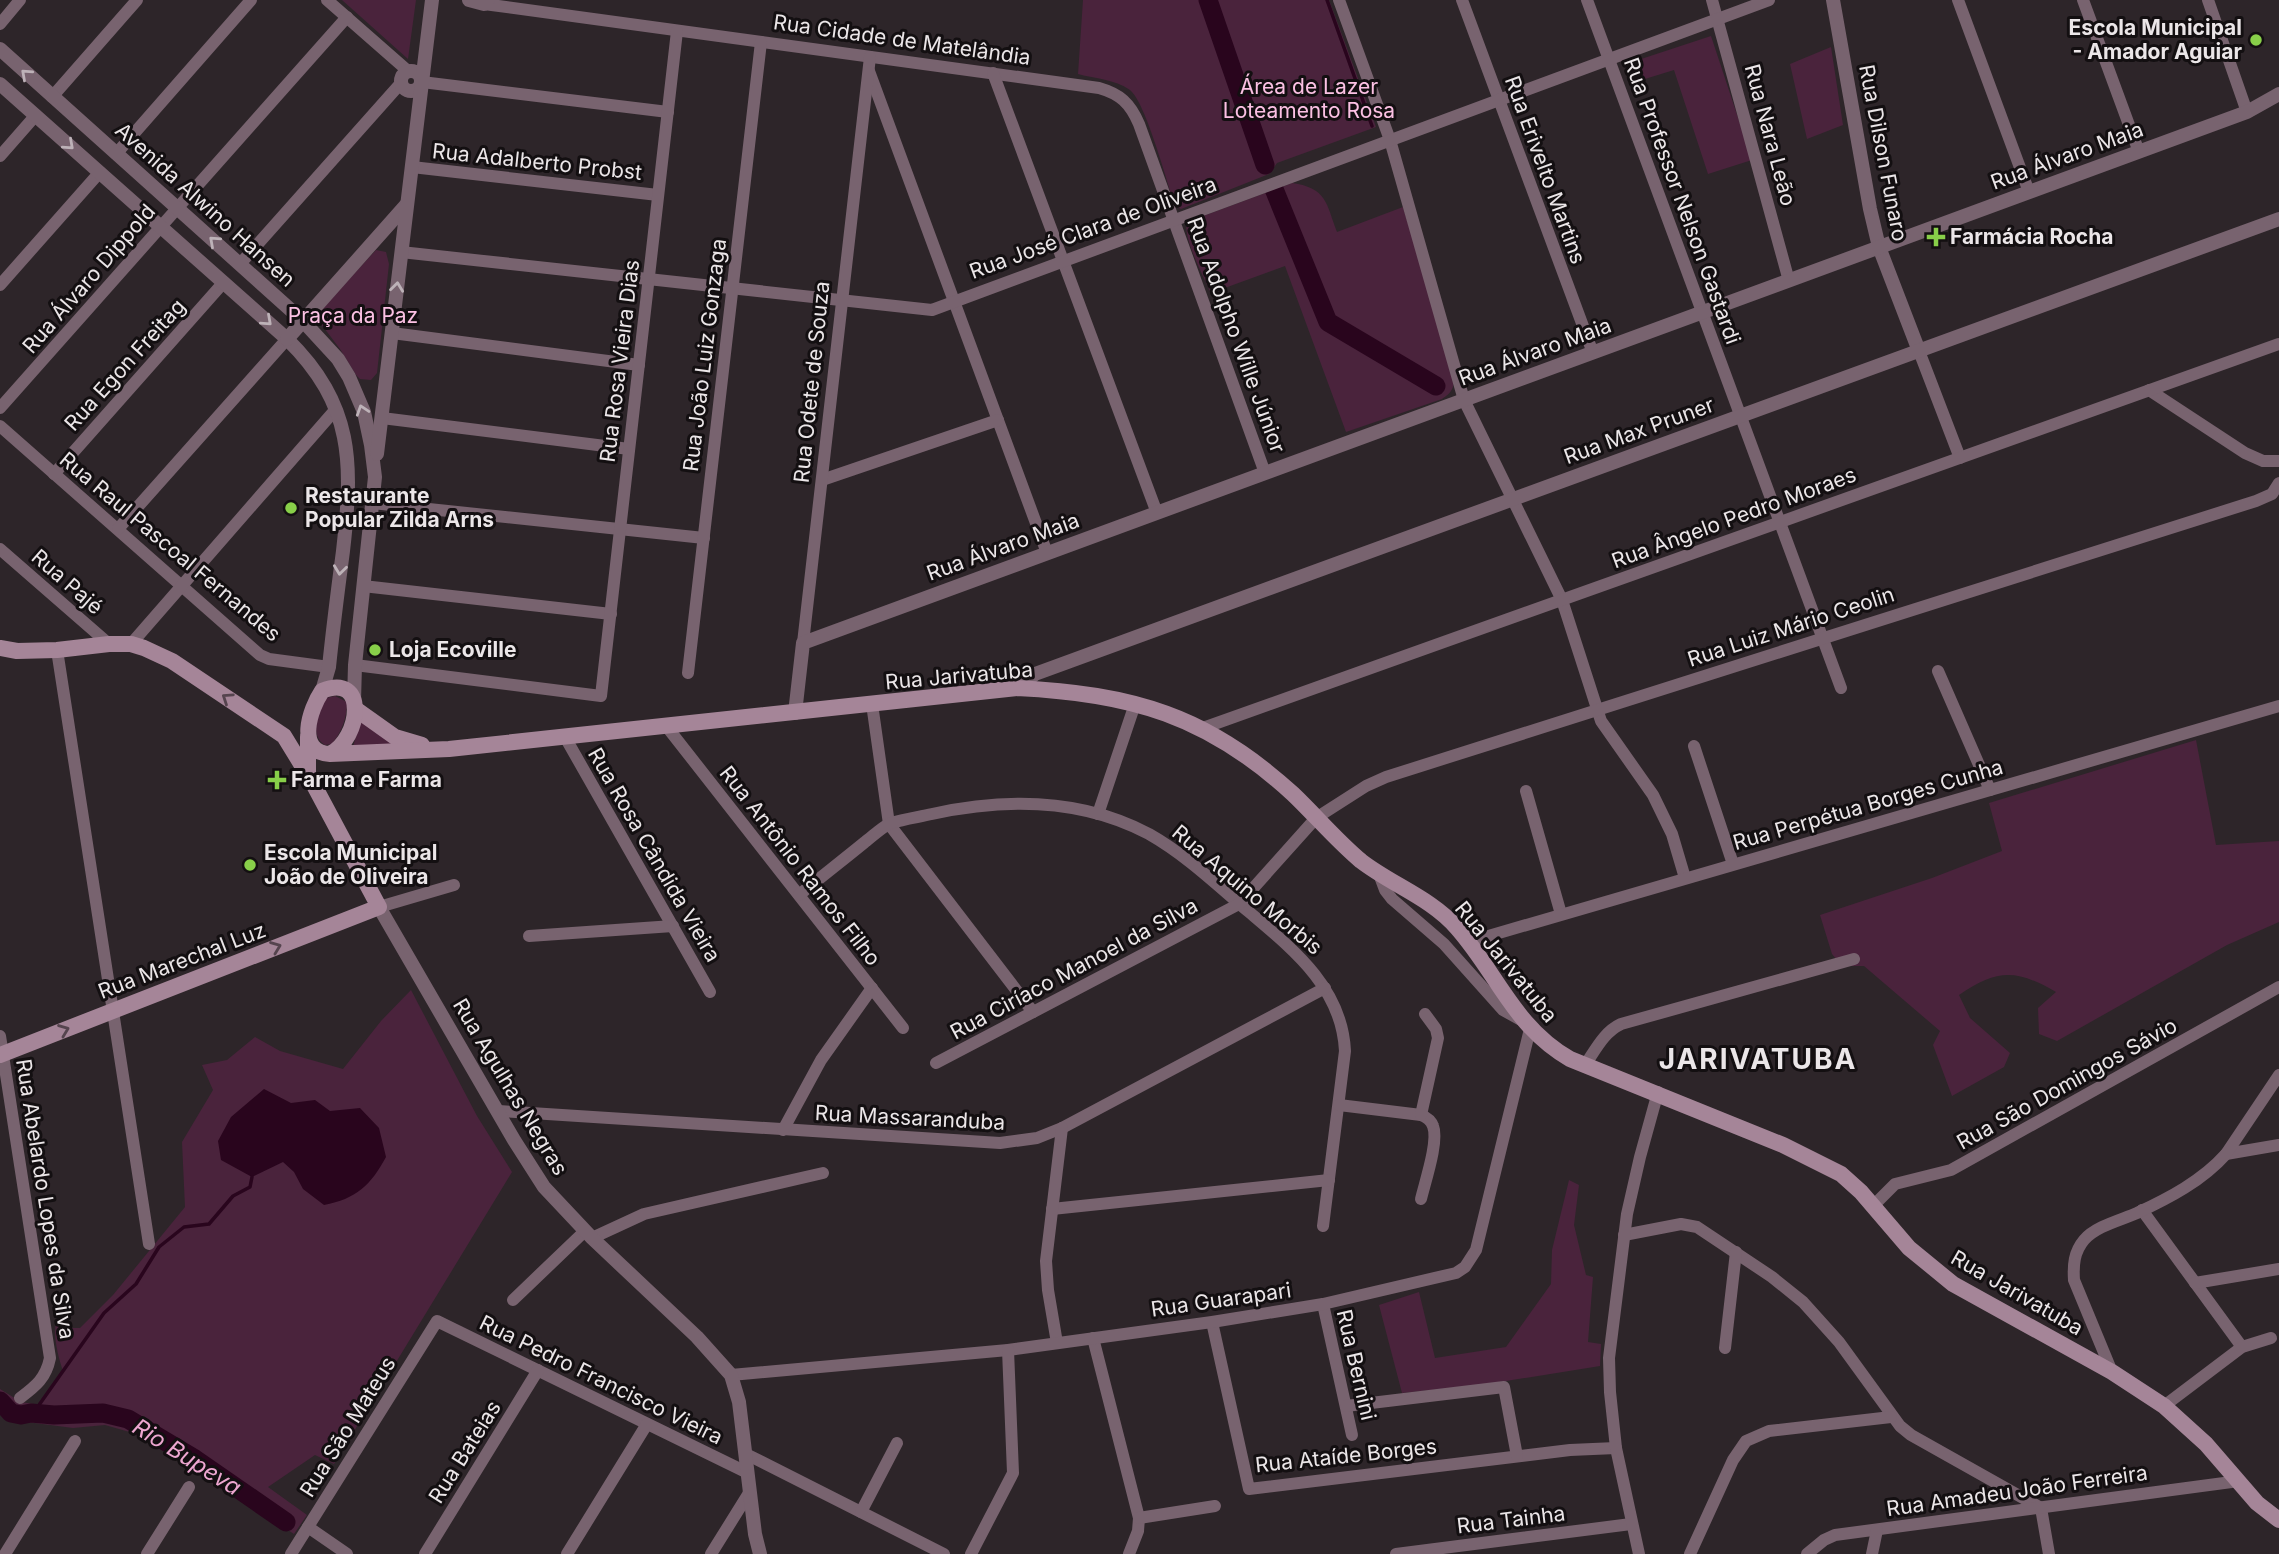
<svg xmlns="http://www.w3.org/2000/svg" width="2279" height="1554" font-family="Inter,sans-serif">
  <style>
    .green { fill: #4a233c }
    .water { fill: #29051d }
    .lines { fill: none; stroke-linecap: round; stroke-linejoin: round }
    .stream { stroke: #29051d; stroke-width: 3.5 }
    .river { stroke: #29051d; stroke-width: 19 }
    .minor { stroke: #78636f; stroke-width: 12 }
    .tertiary { stroke: #78636f; stroke-width: 14 }
    .secondary { stroke: #a58598; stroke-width: 16 }
    .oneway { stroke: #bdb2b8 }
    .oneway2 { stroke: #55444e }
    .poi-dot { fill: #88cf49; stroke: #130f11; stroke-width: 2.5 }
    .labels { text-anchor: middle; stroke-width: 6; stroke-linejoin: round; paint-order: stroke }
    .poi-label { font-size: 21px; font-weight: bold; fill: #ebe6e8; stroke: #130f11; text-anchor: start }
    .street-label { font-size: 21px; fill: #ebe6e8; stroke: #130f11 }
    .park-label { font-size: 21px; fill: #fbc0e3; stroke: #130f11 }
    .water-label { font-size: 23px; font-style: italic; fill: #eda6d0; stroke: #130f11 }
    .district-label { font-size: 28px; font-weight: bold; letter-spacing: 2px; fill: #ebe6e8; stroke: #130f11 }
  </style>
  <rect width="100%" height="100%" fill="#2d2529"/>
  <g class="green">
    <path d="M342,0H416L408,59Z"/>
    <path d="M1083,0H1329L1376,127L1277,163L1269,174L1181,209L1175,206C1167,183 1146,103 1130,90C1114,79 1096,79 1078,74Z"/>
    <path d="M1711,36L1752,160L1708,174L1674,70L1632,83L1626,64Z"/>
    <path d="M1831,47L1843,125L1807,139L1790,64Z"/>
    <path d="M1292,183C1327,188 1326,203 1337,232L1403,207C1411,235 1457,369 1453,387C1451,393 1446,396 1442,399L1346,432L1285,266L1211,293C1204,278 1182,236 1187,222Z"/>
    <path d="M376,250L386,252L389,264L377,373L371,380L360,379L356,375L340,349L315,316Z"/>
    <path d="M335,696L347,702C347,718 342,731 332,744L325,745C308,735 319,711 326,698Z"/>
    <path d="M360,721L402,745L353,747Z"/>
    <path d="M2196,740L2216,845L2279,841V922L2227,945L2057,1041L2039,1034L2038,1008L2056,992C2016,969 1997,969 1959,995L1970,1018L2010,1053L2004,1067L1952,1096L1933,1045L1940,1031L1864,966H1842L1832,954L1820,915L1932,878L2002,851L1989,803Z"/>
    <path d="M411,990L477,1116L512,1172L334,1464L315,1455L268,1487L307,1515L294,1534L147,1437L105,1425L73,1428L4,1419L0,1414V1389L21,1402L40,1405L63,1371C57,1353 51,1330 59,1313L72,1328H80L113,1295L185,1207L182,1142L213,1090L202,1065L227,1060L255,1037L280,1051L343,1069L381,1021Z"/>
    <path d="M1569,1180L1579,1185L1574,1225L1586,1275L1593,1277L1588,1342L1601,1344L1600,1366L1481,1385L1402,1393L1379,1305L1419,1292L1435,1358L1506,1347L1551,1284L1552,1250Z"/>
  </g>
  <path class="water" d="M264,1089L291,1103L315,1100L330,1111L360,1108L379,1128L386,1157C371,1185 356,1199 324,1205L303,1189L294,1172L283,1162L252,1177L221,1160L218,1141L231,1117Z"/>
  <g class="lines">
    <g class="stream">
      <path d="M1327,0L1372,126"/>
      <path d="M31,1413L39,1405L104,1313L136,1284L159,1247L184,1227L209,1224L233,1196L250,1187L252,1177"/>
    </g>
    <g class="river">
      <path d="M1208,0L1265,165"/>
      <path d="M1274,189L1328,322L1436,386"/>
      <path d="M0,1401L11,1413L21,1415L31,1413L54,1415L103,1413L128,1419L195,1459L286,1522"/>
    </g>
    <g class="minor">
      <path d="M327,0L408,71"/>
      <path d="M1339,0L1390,140L1464,400L1562,600L1601,721L1653,795L1672,834L1685,878"/>
      <path d="M1462,0L1593,353"/>
      <path d="M1587,0L1841,688"/>
      <path d="M1712,0L1789,281"/>
      <path d="M1958,0L2029,192"/>
      <path d="M2083,0L2139,152"/>
      <path d="M2208,0L2247,112"/>
      <path d="M484,4L1099,88C1120,94 1130,103 1139,124L1265,473"/>
      <path d="M0,24L20,0"/>
      <path d="M869,71L1047,553"/>
      <path d="M993,73L1157,513"/>
      <path d="M422,82L668,112"/>
      <path d="M52,97L137,0"/>
      <path d="M116,154L251,0"/>
      <path d="M0,156L36,115"/>
      <path d="M412,167L658,195"/>
      <path d="M401,252L932,310L1769,0"/>
      <path d="M240,264L401,83"/>
      <path d="M0,285L100,172"/>
      <path d="M392,333L639,365"/>
      <path d="M1919,351L1960,458"/>
      <path d="M2149,390L2245,453L2263,461H2279"/>
      <path d="M0,408L347,17"/>
      <path d="M382,418L629,449"/>
      <path d="M0,426L260,655L269,659L329,667"/>
      <path d="M54,474L224,282"/>
      <path d="M822,480L998,420"/>
      <path d="M372,503L704,538"/>
      <path d="M118,529L287,339"/>
      <path d="M0,549L109,644"/>
      <path d="M363,586L611,614"/>
      <path d="M803,643L870,57"/>
      <path d="M131,644L336,409"/>
      <path d="M57,650L149,1244"/>
      <path d="M355,665L601,696L677,31"/>
      <path d="M1938,671L1990,790"/>
      <path d="M688,673L761,42"/>
      <path d="M872,704L889,824L1033,1012"/>
      <path d="M667,727L903,1028"/>
      <path d="M1203,728L2279,344"/>
      <path d="M565,737L710,992"/>
      <path d="M1694,746L1733,864"/>
      <path d="M1526,791L1561,914"/>
      <path d="M1098,814L1135,704"/>
      <path d="M1379,874L1385,890L1392,899L1444,944L1503,1010L1521,1020"/>
      <path d="M799,895C821,877 843,860 865,842C873,836 882,827 891,823C904,819 919,817 932,814C1005,798 1081,798 1149,834C1186,855 1217,885 1249,912C1294,950 1342,988 1345,1051L1323,1226"/>
      <path d="M379,907L454,885"/>
      <path d="M529,936L673,926"/>
      <path d="M1468,942L2279,706"/>
      <path d="M0,1036L50,1358C46,1378 36,1386 20,1398"/>
      <path d="M936,1063L1239,904L1316,818L1366,786L1386,777L2256,501L2272,494L2279,483"/>
      <path d="M1585,1065C1596,1049 1604,1032 1621,1024L1854,959"/>
      <path d="M1339,1105L1421,1115C1426,1117 1431,1120 1433,1126C1439,1141 1425,1182 1421,1199"/>
      <path d="M499,1111L1000,1143L1037,1138L1062,1128L1325,988"/>
      <path d="M1421,1115L1438,1038L1436,1029L1425,1014"/>
      <path d="M783,1130L821,1060L872,988"/>
      <path d="M2226,1154L2279,1145"/>
      <path d="M1873,1206L1895,1184L1951,1170L2279,987"/>
      <path d="M1052,1209L1329,1180"/>
      <path d="M2142,1210L2242,1347"/>
      <path d="M1624,1235L1681,1224L1697,1227L1772,1277L1803,1302L1839,1342L1900,1426L1911,1435L2041,1508"/>
      <path d="M592,1238L644,1214L823,1173"/>
      <path d="M2195,1283L2279,1269"/>
      <path d="M513,1300L585,1231"/>
      <path d="M1323,1304L1352,1435"/>
      <path d="M1212,1322L1249,1489L1570,1450L1616,1448"/>
      <path d="M1093,1338L1139,1518L1138,1531L1129,1554"/>
      <path d="M1057,1343L1048,1290L1046,1261L1062,1128"/>
      <path d="M1725,1348L1736,1252"/>
      <path d="M2112,1372L2074,1280C2073,1265 2074,1252 2084,1240C2096,1226 2121,1220 2137,1213C2169,1198 2202,1181 2226,1154L2279,1075"/>
      <path d="M731,1375L1008,1350L1212,1322L1323,1304L1456,1273L1465,1267L1476,1250L1530,1029"/>
      <path d="M1346,1406L1504,1387L1517,1456"/>
      <path d="M2164,1406L2242,1347L2271,1338"/>
      <path d="M746,1454L944,1554"/>
      <path d="M2041,1508L2049,1554"/>
      <path d="M861,1512L897,1443"/>
      <path d="M1139,1518L1215,1506"/>
      <path d="M308,1527L347,1554"/>
      <path d="M5,1554L75,1441"/>
      <path d="M147,1554L189,1487"/>
      <path d="M291,1554L437,1321L748,1473"/>
      <path d="M425,1554L538,1370"/>
      <path d="M567,1554L647,1424"/>
      <path d="M711,1554L749,1493"/>
      <path d="M971,1554L1013,1473L1008,1350"/>
      <path d="M1396,1554L1631,1524"/>
      <path d="M1639,1554L1616,1448L1610,1392L1609,1358L1627,1214L1640,1157L1658,1092"/>
      <path d="M1690,1554L1733,1460L1746,1441L1769,1431L1891,1417"/>
      <path d="M1807,1554L1824,1540L1835,1535L2239,1481"/>
      <path d="M1872,1554L1877,1530"/>
    </g>
    <g class="tertiary">
      <path d="M469,0L484,4L488,0"/>
      <path d="M1833,0L1870,209L1879,247L1919,351"/>
      <path d="M0,49L303,321L338,359L349,377L364,412L371,445L375,477L355,665L354,701"/>
      <circle cx="411" cy="81" r="10"/>
      <path d="M0,84L287,339C354,405 353,463 343,551C338,589 333,628 329,667L322,691"/>
      <path d="M287,339L407,204"/>
      <path d="M377,454L432,0"/>
      <path d="M1017,688L1035,674L2279,219"/>
      <path d="M795,713L803,643L2247,112L2279,94"/>
      <path d="M379,907L514,1140L544,1187L592,1238L697,1337L731,1375L739,1402L755,1534L760,1554"/>
    </g>
    <g class="secondary">
      <path d="M0,648L17,651L57,650L109,644H131L144,648L172,661L284,736L306,772"/>
      <path d="M357,710L395,737L422,745"/>
      <path d="M330,754C361,738 368,672 322,691C310,709 295,752 330,754L449,749L1017,688C1132,694 1207,715 1293,794C1316,816 1337,841 1361,861C1392,885 1431,898 1457,928C1497,973 1514,1027 1570,1059L1783,1145L1841,1174L1861,1192L1909,1248L1953,1284L2112,1372L2164,1406L2206,1444L2257,1503L2279,1520"/>
      <path d="M0,1055L379,907L308,774V737"/>
    </g>
  </g>
  <defs><path id="oneway-chevron" d="M-2-3.5L2.5 0L-2 3.5" fill="none" stroke-width="1.6" stroke-linecap="round" stroke-linejoin="round" transform="scale(1.75)"/></defs>
  <g class="oneway">
    <use href="#oneway-chevron" transform="translate(26 74) rotate(-138)"/>
    <use href="#oneway-chevron" transform="translate(69 145) rotate(42)"/>
    <use href="#oneway-chevron" transform="translate(214 241) rotate(-138)"/>
    <use href="#oneway-chevron" transform="translate(397 287) rotate(-83)"/>
    <use href="#oneway-chevron" transform="translate(267 321) rotate(42)"/>
    <use href="#oneway-chevron" transform="translate(362 410) rotate(-108)"/>
    <use href="#oneway-chevron" transform="translate(340 570) rotate(97)"/>
  </g>
  <g class="oneway2">
    <use href="#oneway-chevron" transform="translate(227 698) rotate(-146)"/>
    <use href="#oneway-chevron" transform="translate(276 947) rotate(-21)"/>
    <use href="#oneway-chevron" transform="translate(64 1030) rotate(-21)"/>
  </g>
  <g class="poi-dot">
    <circle cx="2256" cy="40" r="7"/>
    <path d="M1932.5 226.5h7v7h7v7h-7v7h-7v-7h-7v-7h7z"/>
    <circle cx="291" cy="508" r="7"/>
    <circle cx="375" cy="650" r="7"/>
    <path d="M273.5 769.5h7v7h7v7h-7v7h-7v-7h-7v-7h7z"/>
    <circle cx="250" cy="865" r="7"/>
  </g>
  <g class="labels">
    <g class="poi-label">
      <text x="2242" y="35" text-anchor="end">Escola Municipal<tspan x="2242" dy="24">- Amador Aguiar</tspan></text>
      <text x="1950" y="244">Farmácia Rocha</text>
      <text x="305" y="503">Restaurante<tspan x="305" dy="24">Popular Zilda Arns</tspan></text>
      <text x="389" y="657">Loja Ecoville</text>
      <text x="291" y="787">Farma e Farma</text>
      <text x="264" y="860">Escola Municipal<tspan x="264" dy="24">João de Oliveira</tspan></text>
    </g>
    <g class="street-label">
      <text transform="translate(902 40) rotate(8)" y="7">Rua Cidade de Matelândia</text>
      <text transform="translate(1770 135) rotate(75)" y="7">Rua Nara Leão</text>
      <text transform="translate(1883 153) rotate(79)" y="7">Rua Dilson Funaro</text>
      <text transform="translate(2067 156) rotate(-20)" y="7">Rua Álvaro Maia</text>
      <text transform="translate(537 162) rotate(6)" y="7">Rua Adalberto Probst</text>
      <text transform="translate(1545 170) rotate(70)" y="7">Rua Erivelto Martins</text>
      <text transform="translate(1682 201) rotate(70)" y="7">Rua Professor Nelson Gastardi</text>
      <text transform="translate(205 205) rotate(42)" y="7">Avenida Alwino Hansen</text>
      <text transform="translate(1093 228) rotate(-20)" y="7">Rua José Clara de Oliveira</text>
      <text transform="translate(89 279) rotate(-49)" y="7">Rua Álvaro Dippold</text>
      <text transform="translate(1236 335) rotate(70)" y="7">Rua Adolpho Wille Júnior</text>
      <text transform="translate(1535 352) rotate(-20)" y="7">Rua Álvaro Maia</text>
      <text transform="translate(705 355) rotate(-83)" y="7">Rua João Luiz Gonzaga</text>
      <text transform="translate(620 361) rotate(-83)" y="7">Rua Rosa Vieira Dias</text>
      <text transform="translate(125 365) rotate(-48)" y="7">Rua Egon Freitag</text>
      <text transform="translate(812 382) rotate(-84)" y="7">Rua Odete de Souza</text>
      <text transform="translate(1639 431) rotate(-20)" y="7">Rua Max Pruner</text>
      <text transform="translate(1734 518) rotate(-20)" y="7">Rua Ângelo Pedro Moraes</text>
      <text transform="translate(170 547) rotate(40)" y="7">Rua Raul Pascoal Fernandes</text>
      <text transform="translate(1003 547) rotate(-20)" y="7">Rua Álvaro Maia</text>
      <text transform="translate(67 582) rotate(41)" y="7">Rua Pajé</text>
      <text transform="translate(1791 627) rotate(-18)" y="7">Rua Luiz Mário Ceolin</text>
      <text transform="translate(959 676) rotate(-5)" y="7">Rua Jarivatuba</text>
      <text transform="translate(1868 805) rotate(-16)" y="7">Rua Perpétua Borges Cunha</text>
      <text transform="translate(654 855) rotate(60)" y="7">Rua Rosa Cândida Vieira</text>
      <text transform="translate(800 866) rotate(52)" y="7">Rua Antônio Ramos Filho</text>
      <text transform="translate(1247 890) rotate(40)" y="7">Rua Aquino Morbis</text>
      <text transform="translate(182 961) rotate(-21)" y="7">Rua Marechal Luz</text>
      <text transform="translate(1506 962) rotate(51)" y="7">Rua Jarivatuba</text>
      <text transform="translate(1074 969) rotate(-28)" y="7">Rua Ciríaco Manoel da Silva</text>
      <text transform="translate(2067 1084) rotate(-29)" y="7">Rua São Domingos Sávio</text>
      <text transform="translate(510 1087) rotate(59)" y="7">Rua Agulhas Negras</text>
      <text transform="translate(910 1118) rotate(3)" y="7">Rua Massaranduba</text>
      <text transform="translate(45 1199) rotate(81)" y="7">Rua Abelardo Lopes da Silva</text>
      <text transform="translate(2017 1293) rotate(30)" y="7">Rua Jarivatuba</text>
      <text transform="translate(1221 1300) rotate(-8)" y="7">Rua Guarapari</text>
      <text transform="translate(1356 1365) rotate(77)" y="7">Rua Bernini</text>
      <text transform="translate(601 1380) rotate(26)" y="7">Rua Pedro Francisco Vieira</text>
      <text transform="translate(348 1427) rotate(-58)" y="7">Rua São Mateus</text>
      <text transform="translate(465 1452) rotate(-58)" y="7">Rua Bateias</text>
      <text transform="translate(1346 1456) rotate(-6)" y="7">Rua Ataíde Borges</text>
      <text transform="translate(2017 1491) rotate(-8)" y="7">Rua Amadeu João Ferreira</text>
      <text transform="translate(1511 1520) rotate(-7)" y="7">Rua Tainha</text>
    </g>
    <g class="park-label">
      <text x="1309" y="94">Área de Lazer<tspan x="1309" dy="24">Loteamento Rosa</tspan></text>
      <text x="353" y="323">Praça da Paz</text>
    </g>
    <g class="water-label">
      <text transform="translate(187 1457) rotate(32)" y="8">Rio Bupeva</text>
    </g>
    <g class="district-label">
      <text x="1758" y="1069">JARIVATUBA</text>
    </g>
  </g>
</svg>
